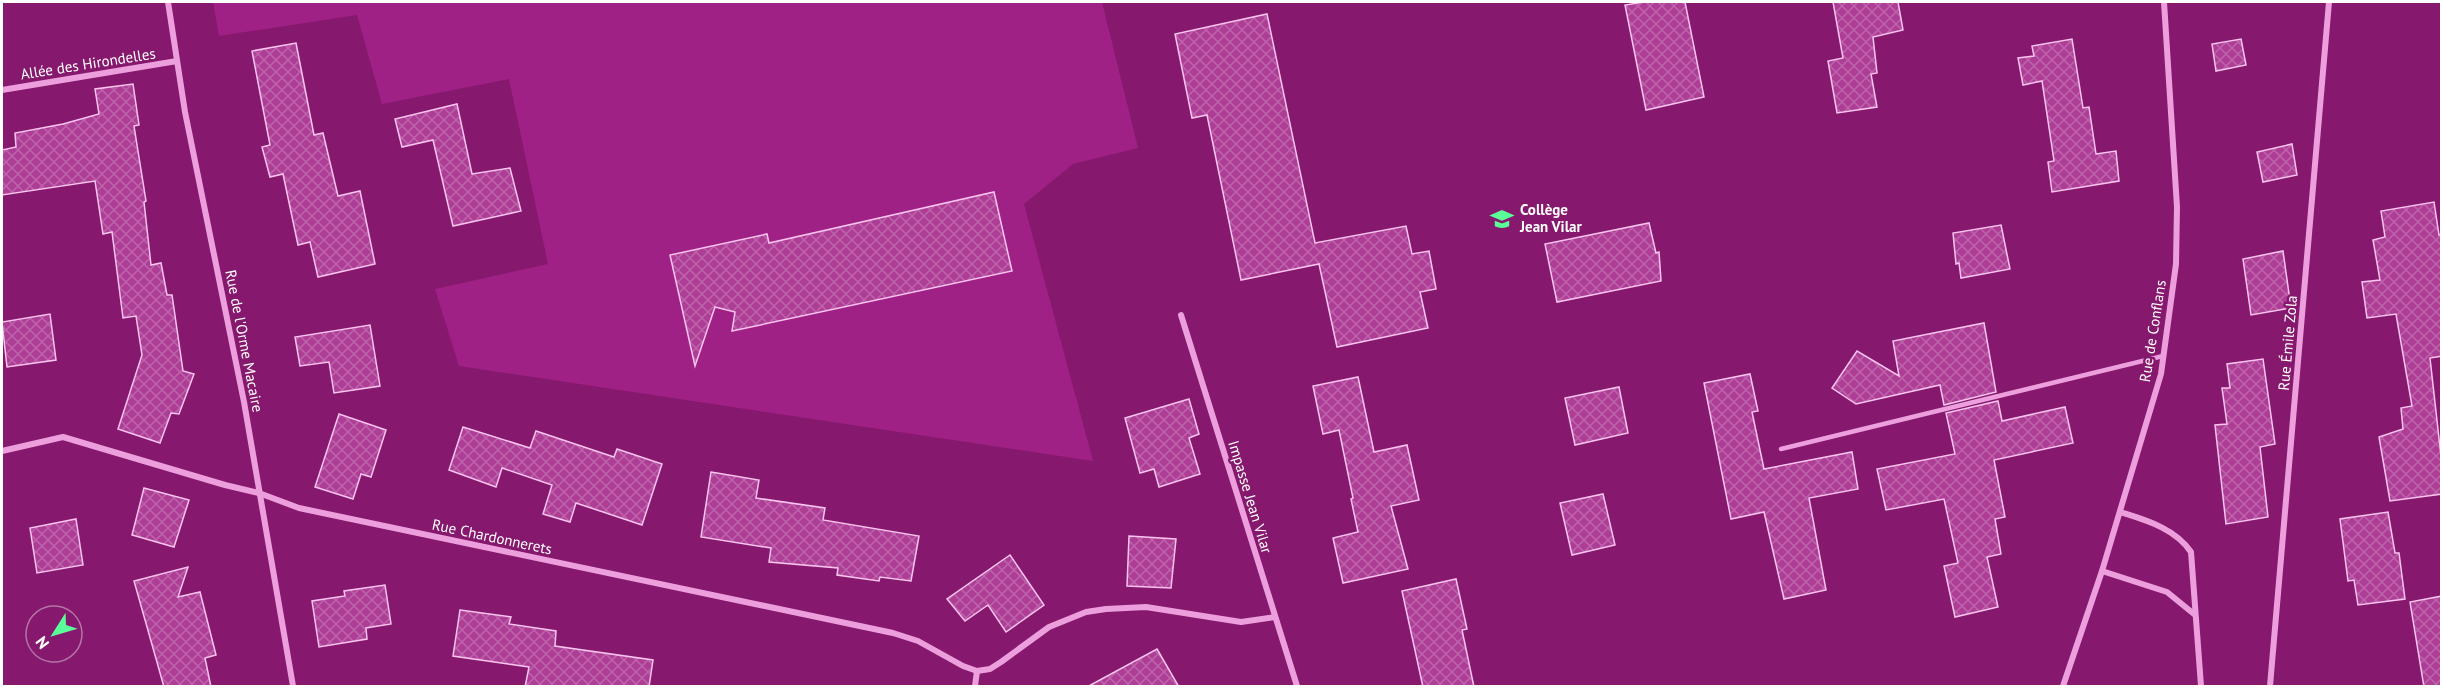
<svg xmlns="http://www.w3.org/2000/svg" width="2443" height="688" font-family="'PT Sans',sans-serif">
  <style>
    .pitch { fill: #a02185 }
    .building { fill: url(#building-cross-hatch); stroke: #f9c4ee; stroke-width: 1.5 }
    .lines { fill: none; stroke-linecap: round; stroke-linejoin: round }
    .lane { stroke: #ed9fdd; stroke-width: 4.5 }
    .street { stroke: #ed9fdd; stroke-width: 6 }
    .labels { text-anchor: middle; stroke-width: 5; stroke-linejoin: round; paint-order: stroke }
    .street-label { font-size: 15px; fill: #fff; stroke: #86186e }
    .poi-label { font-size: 15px; font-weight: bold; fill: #fff; stroke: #86186e; text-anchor: start }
  </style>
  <defs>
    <pattern id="building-cross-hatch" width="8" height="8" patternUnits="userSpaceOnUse" patternTransform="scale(1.5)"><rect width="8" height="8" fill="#ae3d96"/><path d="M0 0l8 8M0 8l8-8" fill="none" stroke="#be64ab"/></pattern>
  </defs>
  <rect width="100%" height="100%" fill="#86186e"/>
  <path class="pitch" d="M213,2H1102L1138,148L1073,164L1024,204L1093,461L459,366L435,289L548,264L509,79L382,104L357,15L219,36Z"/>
  <g class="building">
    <path d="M1644,2H1685L1704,97L1646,110L1625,5Z"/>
    <path d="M1833,2H1898L1903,30L1873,37L1877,73L1871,74L1877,107L1837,113L1828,61L1843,58Z"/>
    <path d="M1267,14L1315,243L1406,226L1412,254L1429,251L1436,289L1420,292L1428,328L1337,347L1319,264L1241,280L1207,115L1192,118L1175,34Z"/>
    <path d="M2072,39L2083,108L2089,107L2096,154L2116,151L2119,181L2052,192L2048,162L2054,161L2042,81L2023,85L2018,58L2034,56L2032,46Z"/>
    <path d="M2241,39L2246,65L2216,71L2212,44Z"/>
    <path d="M296,43L314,135L323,133L338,196L360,191L375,264L318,277L310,242L298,245L283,174L270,177L262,147L270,145L252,51Z"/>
    <path d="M133,84L139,125L134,126L146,201L144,202L151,265L161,263L167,295H172L183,371L194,374L179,414L171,413L160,443L118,429L142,355L136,316L123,318L112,232L103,234L95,181L2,195V150L16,147L15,133L63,124L99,114L95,89Z"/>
    <path d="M457,104L472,174L510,168L521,211L453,226L433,140L402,147L395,119Z"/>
    <path d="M2292,144L2297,175L2263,182L2257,152Z"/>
    <path d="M994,192L1012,271L732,331L735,312L715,307L695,366L670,255L767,234L769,243Z"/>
    <path d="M2434,202L2439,235L2442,234V356L2430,358L2442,465V494L2390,501L2379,437L2403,429L2401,408L2412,406L2396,314L2367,318L2362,282L2380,280L2373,240L2385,237L2381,211Z"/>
    <path d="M1649,223L1656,253L1659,252L1661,281L1557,302L1545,244Z"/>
    <path d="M2001,225L2010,269L1961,278L1959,263L1956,264L1953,233Z"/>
    <path d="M2283,251L2291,308L2251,315L2243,259Z"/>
    <path d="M50,314L56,360L7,367L2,322Z"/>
    <path d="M1984,323L1996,392L1944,405L1940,385L1856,404L1832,388L1857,351L1899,376L1893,341Z"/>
    <path d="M370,325L380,386L334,393L329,362L300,366L295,337Z"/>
    <path d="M2263,359L2275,444L2260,447L2268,517L2226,524L2215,425L2227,424L2222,388H2230L2227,364Z"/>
    <path d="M1750,374L1758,411L1752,412L1764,469L1852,452L1858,489L1809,498L1826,590L1784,599L1764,512L1731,519L1704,383Z"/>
    <path d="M1358,377L1374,452L1407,445L1419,500L1391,506L1408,569L1343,583L1333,538L1358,532L1351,499L1353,498L1339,430L1323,434L1313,386Z"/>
    <path d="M1619,387L1628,433L1575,445L1565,398Z"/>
    <path d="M1189,399L1199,434L1189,438L1200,474L1159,487L1154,469L1140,473L1125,418Z"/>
    <path d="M1998,401L2002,421L2065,407L2073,443L1994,460L2005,517L1995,519L2001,554L1987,557L1998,607L1955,617L1944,566L1958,563L1944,499L1886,510L1877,469L1955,454L1946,413Z"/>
    <path d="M339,414L386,430L371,477L361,474L353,499L315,487Z"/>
    <path d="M463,427L530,448L536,431L614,457L617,449L662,464L642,525L576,503L570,522L543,514L552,485L502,468L496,487L449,470Z"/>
    <path d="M711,472L759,480L756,498L825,508L823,520L919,536L911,581L880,577L879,581L837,575L838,568L769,562L771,548L701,537Z"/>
    <path d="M144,488L189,500L174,547L132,535Z"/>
    <path d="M1603,494L1615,545L1572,555L1560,503Z"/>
    <path d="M2388,512L2395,553H2399L2405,599L2358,605L2354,580L2348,581L2340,519Z"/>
    <path d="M76,519L83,565L37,573L30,528Z"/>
    <path d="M1129,536L1176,539L1171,588L1127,586Z"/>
    <path d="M1010,555L1044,605L1006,632L988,605L965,621L947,599Z"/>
    <path d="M188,567L178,597L200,592L216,655L205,658L211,687H164L134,581Z"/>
    <path d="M1456,579L1467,629L1462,630L1474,687H1423L1402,591Z"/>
    <path d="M385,585L391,624L366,628L367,639L319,647L312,601L345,596L344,591Z"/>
    <path d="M2442,596V687H2424L2410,602Z"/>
    <path d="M460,610L511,617L509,624L556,631L555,646L653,660L649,687H525L529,667L453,656Z"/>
    <path d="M1157,649L1179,687H1087Z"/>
  </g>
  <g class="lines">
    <path class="lane" d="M1781,449L2163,356"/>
    <g class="street">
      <path d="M168,2L185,112L244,402L293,686"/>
      <path d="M2,90L177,61"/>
      <path d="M1181,315L1297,686"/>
      <path d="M2,451L63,437L225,485L259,493L299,508L893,633L918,641L963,666L977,671L990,669L1001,662L1049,627L1086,612L1106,609L1146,607L1241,622L1275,617"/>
      <path d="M2120,512C2145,520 2175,528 2191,552L2201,686"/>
      <path d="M2102,571L2167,592L2194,614"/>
      <path d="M975,686L977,671"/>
      <path d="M2063,686L2102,571L2161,374L2176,264L2177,207L2164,2"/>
      <path d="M2270,686L2329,2"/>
    </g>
  </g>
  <defs>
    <g id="school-bare" transform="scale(1.8)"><path d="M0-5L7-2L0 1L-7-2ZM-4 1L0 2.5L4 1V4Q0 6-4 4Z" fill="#5aff97" stroke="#86186e" stroke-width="2.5" paint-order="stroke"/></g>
  </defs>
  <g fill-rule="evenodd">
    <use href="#school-bare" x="1502" y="219"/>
  </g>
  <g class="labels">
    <g class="street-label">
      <text transform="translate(88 64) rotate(-9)" y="5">Allée des Hirondelles</text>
      <text transform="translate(2153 331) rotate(-81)" y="5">Rue de Conflans</text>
      <text transform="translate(244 341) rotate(79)" y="5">Rue de l'Orme Macaire</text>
      <text transform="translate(2288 343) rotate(-85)" y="5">Rue Émile Zola</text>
      <text transform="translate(1250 497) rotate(73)" y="5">Impasse Jean Vilar</text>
      <text transform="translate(492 537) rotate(12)" y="5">Rue Chardonnerets</text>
    </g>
    <g class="poi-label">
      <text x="1520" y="215">Collège<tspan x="1520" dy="17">Jean Vilar</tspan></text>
    </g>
  </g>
  <rect width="2443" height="688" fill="none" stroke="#ffffff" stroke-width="6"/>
  <g transform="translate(54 634) rotate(233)"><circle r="28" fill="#86186e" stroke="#b674a8" stroke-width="1.5"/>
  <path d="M0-4.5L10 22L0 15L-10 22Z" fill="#5aff97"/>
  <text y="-9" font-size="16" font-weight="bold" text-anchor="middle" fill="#ffffff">N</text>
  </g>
</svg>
